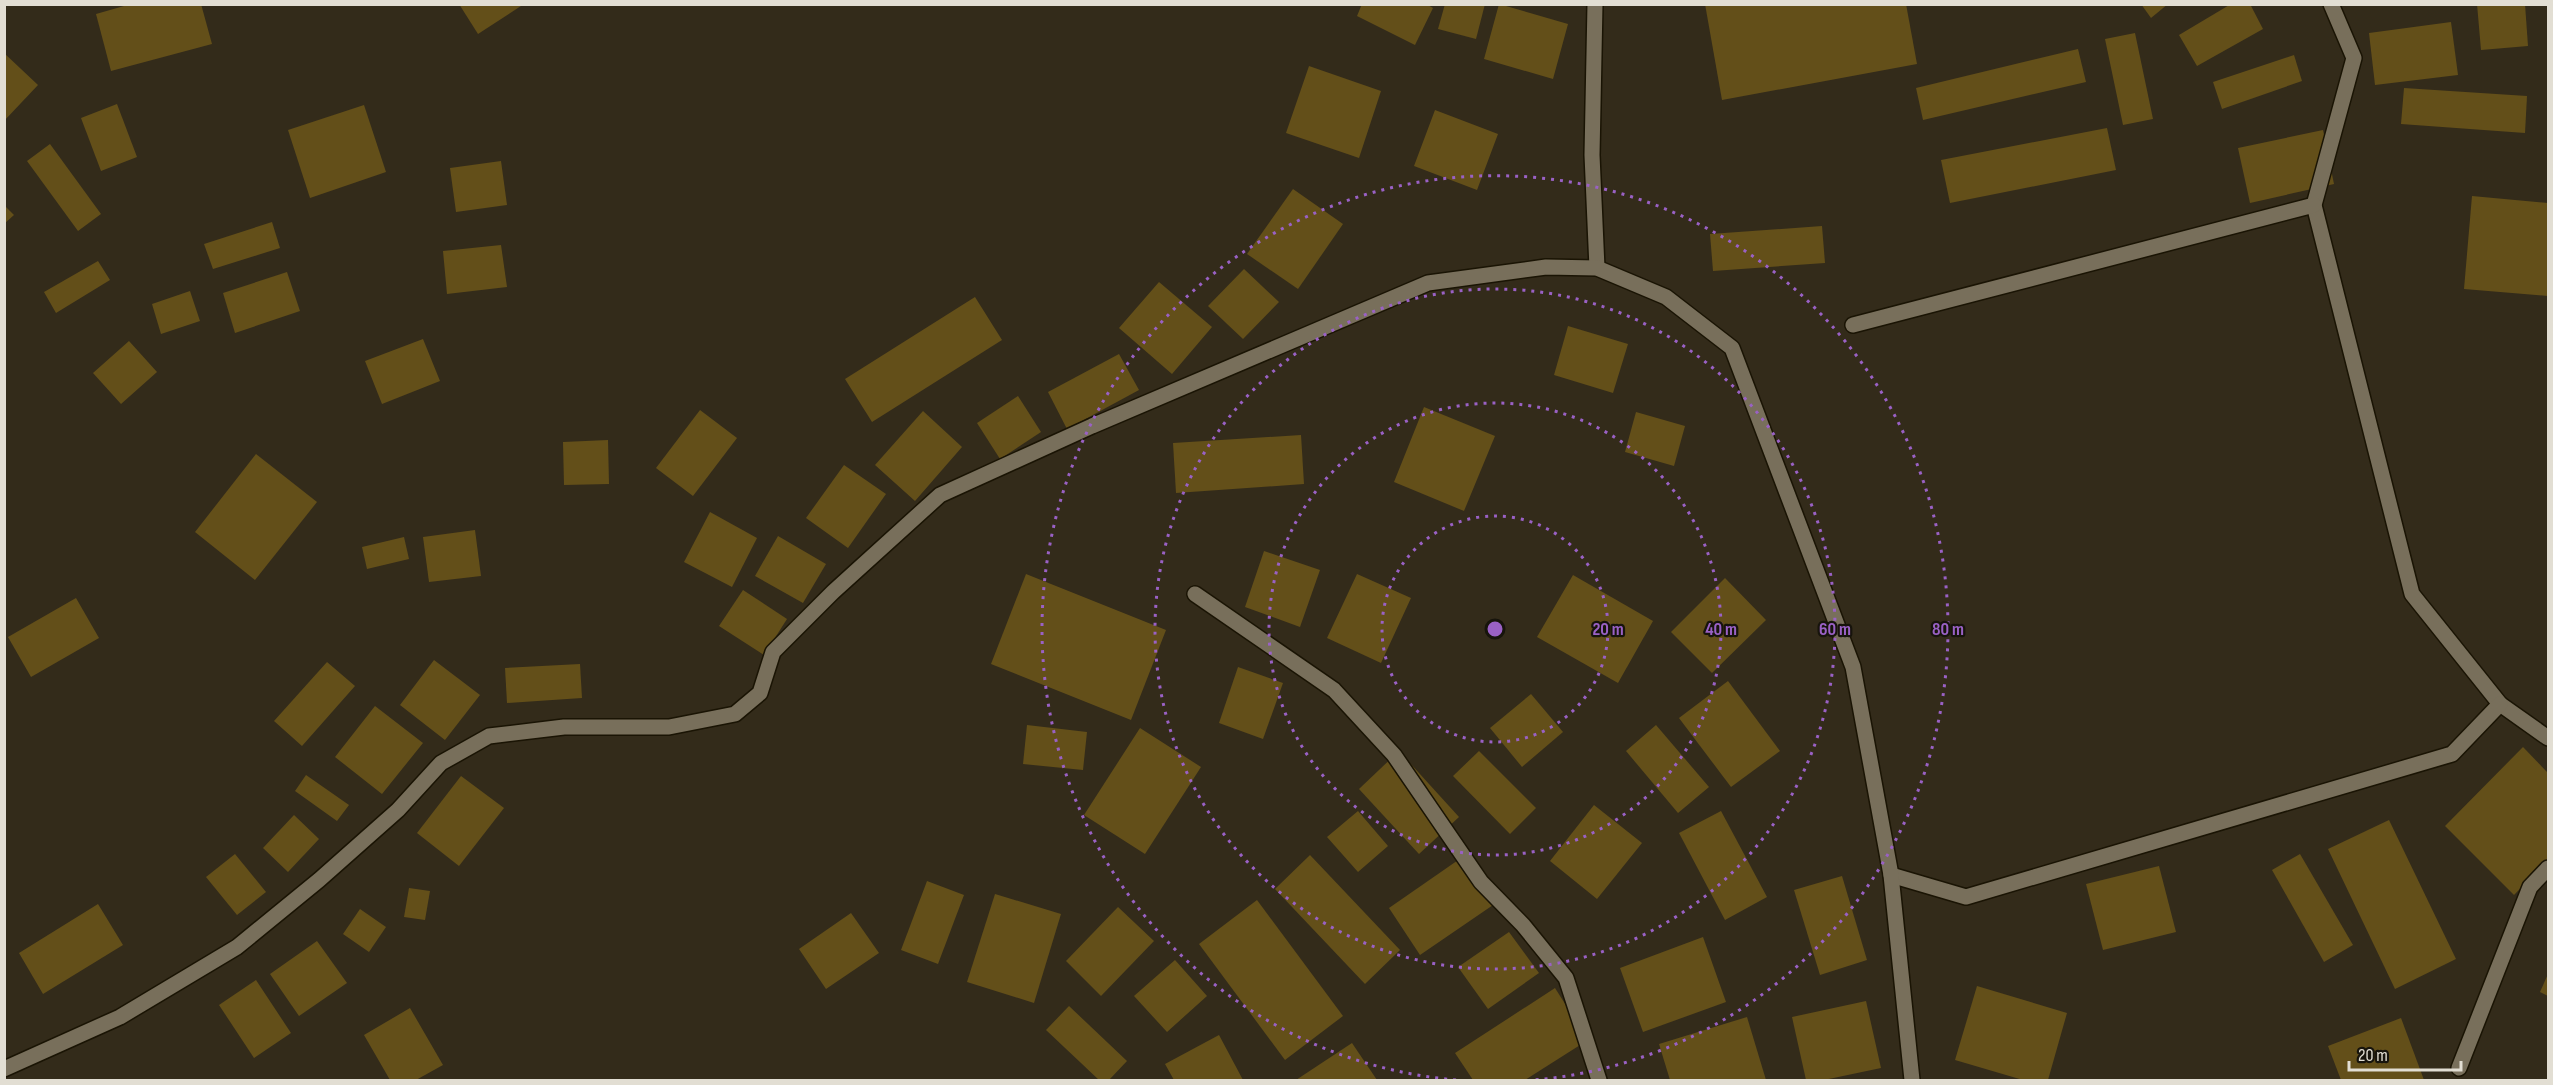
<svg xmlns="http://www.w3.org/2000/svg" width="2553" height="1085" font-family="'Sofia Sans Condensed',sans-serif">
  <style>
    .building { fill: #634f19 }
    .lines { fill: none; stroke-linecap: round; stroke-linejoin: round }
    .street-casing { stroke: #1a1404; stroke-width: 18 }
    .street { stroke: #786f5b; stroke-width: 15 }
    .ring { fill: none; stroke: #9a61c5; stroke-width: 3; stroke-dasharray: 3 6 }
    .centre { fill: #9a61c5; stroke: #17140c; stroke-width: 3 }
    .ring-label { font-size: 18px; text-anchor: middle; font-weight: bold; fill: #9a61c5; stroke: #17140c; stroke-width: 4.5; stroke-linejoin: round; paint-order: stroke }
  </style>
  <rect width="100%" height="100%" fill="#332b1a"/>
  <g class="building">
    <path d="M131,4H201L212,44L111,71L96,14Z"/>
    <path d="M459,4H524L478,34Z"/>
    <path d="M1362,4H1426L1433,8L1415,45L1357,16Z"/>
    <path d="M1445,4H1485L1476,39L1438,29Z"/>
    <path d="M1499,4L1568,24L1553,79L1484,59Z"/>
    <path d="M1705,4H1906L1917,64L1722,100Z"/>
    <path d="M2141,4H2168L2151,18Z"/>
    <path d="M2231,4H2250L2263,29L2197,66L2179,35Z"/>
    <path d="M2477,4H2525L2528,46L2481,50Z"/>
    <path d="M2451,22L2458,75L2375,85L2369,33Z"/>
    <path d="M2135,33L2153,119L2123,125L2105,39Z"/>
    <path d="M2078,49L2086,82L1923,120L1916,88Z"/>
    <path d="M4,53L38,85L4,121Z"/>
    <path d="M2294,55L2302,81L2222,109L2213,82Z"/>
    <path d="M1309,66L1381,91L1359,158L1286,133Z"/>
    <path d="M2404,88L2527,96L2525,133L2401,124Z"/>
    <path d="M117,104L137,157L101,171L81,118Z"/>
    <path d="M364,105L386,172L310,198L288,130Z"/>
    <path d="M1435,110L1498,134L1477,190L1414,166Z"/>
    <path d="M2107,128L2116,170L1950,203L1941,160Z"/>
    <path d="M2323,130L2334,184L2250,203L2238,148Z"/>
    <path d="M50,144L101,214L78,231L27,161Z"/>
    <path d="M501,161L507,205L456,212L450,168Z"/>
    <path d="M1293,189L1343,224L1298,289L1247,254Z"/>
    <path d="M2472,196L2548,203V296L2464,289Z"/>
    <path d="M4,205L14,215L4,224Z"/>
    <path d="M272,222L280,248L213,269L204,244Z"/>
    <path d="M1822,226L1825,263L1713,271L1710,234Z"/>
    <path d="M501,245L507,287L447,294L443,251Z"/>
    <path d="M98,261L110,280L56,313L44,292Z"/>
    <path d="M1244,269L1279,302L1243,339L1208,306Z"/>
    <path d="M287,272L300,311L235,333L223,293Z"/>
    <path d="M1159,282L1212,327L1172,374L1119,328Z"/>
    <path d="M190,291L200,321L161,334L152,304Z"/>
    <path d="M975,297L1002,340L872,422L845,379Z"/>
    <path d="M1568,326L1628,344L1613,393L1554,375Z"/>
    <path d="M423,339L440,381L382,404L365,361Z"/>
    <path d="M129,341L157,372L121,404L93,373Z"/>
    <path d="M1119,354L1139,390L1067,429L1048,392Z"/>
    <path d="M1018,396L1041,432L1000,459L977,423Z"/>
    <path d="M1424,407L1495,436L1464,511L1394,482Z"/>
    <path d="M700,410L737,438L693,496L656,468Z"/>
    <path d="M923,411L962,447L915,501L875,465Z"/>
    <path d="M1636,412L1685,426L1674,466L1625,452Z"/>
    <path d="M1301,435L1304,484L1176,493L1173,443Z"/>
    <path d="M608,440L609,484L564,485L563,442Z"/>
    <path d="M256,454L317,502L255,580L195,532Z"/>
    <path d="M844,465L886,494L848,548L806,518Z"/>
    <path d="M710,512L757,538L732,587L684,562Z"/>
    <path d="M475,530L481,576L429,582L423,537Z"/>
    <path d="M778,536L826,564L803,603L755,576Z"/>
    <path d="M404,537L409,559L367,569L362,547Z"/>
    <path d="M1264,551L1320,570L1300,627L1245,607Z"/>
    <path d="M1026,574L1166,630L1131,720L991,664Z"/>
    <path d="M1357,574L1411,598L1381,663L1327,638Z"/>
    <path d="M1573,575L1653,621L1618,683L1537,637Z"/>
    <path d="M1725,578L1766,620L1712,673L1671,632Z"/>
    <path d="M743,590L787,619L764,655L719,626Z"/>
    <path d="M76,598L99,638L31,677L8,637Z"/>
    <path d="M434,660L480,695L445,740L400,705Z"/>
    <path d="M327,662L355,686L302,746L274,721Z"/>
    <path d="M580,664L582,698L507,703L505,668Z"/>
    <path d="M1238,667L1283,683L1263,739L1219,723Z"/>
    <path d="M1728,681L1780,751L1731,787L1679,718Z"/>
    <path d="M1531,694L1563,732L1522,767L1490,728Z"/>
    <path d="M375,706L423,743L382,794L335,757Z"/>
    <path d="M1027,725L1087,732L1083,770L1023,764Z"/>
    <path d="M1656,725L1709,787L1678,813L1626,751Z"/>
    <path d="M1140,728L1201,767L1145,854L1084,815Z"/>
    <path d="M2523,747L2548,773V860L2514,895L2445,826Z"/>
    <path d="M1399,751L1459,817L1419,854L1359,789Z"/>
    <path d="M1479,751L1536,808L1510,834L1453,776Z"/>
    <path d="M306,775L349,805L337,821L295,791Z"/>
    <path d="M461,776L504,808L459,866L417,833Z"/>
    <path d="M1594,805L1642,843L1597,899L1550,861Z"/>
    <path d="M1358,811L1388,846L1358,872L1327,837Z"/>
    <path d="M1721,811L1767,897L1725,920L1679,833Z"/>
    <path d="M294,815L319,839L288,872L263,848Z"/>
    <path d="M2389,820L2456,959L2395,989L2328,849Z"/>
    <path d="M235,854L266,892L237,915L206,877Z"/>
    <path d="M2300,854L2353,945L2324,962L2272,870Z"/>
    <path d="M1310,855L1400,950L1365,984L1275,889Z"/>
    <path d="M1464,856L1496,903L1420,955L1389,908Z"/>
    <path d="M2159,866L2176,932L2103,950L2086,884Z"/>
    <path d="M1842,876L1867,960L1820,975L1794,890Z"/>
    <path d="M927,881L964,895L938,964L901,950Z"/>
    <path d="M409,888L430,891L425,920L404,917Z"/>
    <path d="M995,894L1061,914L1034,1003L967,982Z"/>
    <path d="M1257,900L1343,1016L1285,1060L1199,944Z"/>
    <path d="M98,904L123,945L43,994L19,953Z"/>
    <path d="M1118,907L1154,941L1101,996L1066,961Z"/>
    <path d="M360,909L386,927L369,952L343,934Z"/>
    <path d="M851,913L879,953L826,989L799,949Z"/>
    <path d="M1509,932L1539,973L1488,1009L1458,967Z"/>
    <path d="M1703,937L1726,1002L1643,1032L1620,968Z"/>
    <path d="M317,941L347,983L299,1016L270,974Z"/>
    <path d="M1175,960L1207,996L1167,1032L1134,996Z"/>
    <path d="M2548,974V996L2540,992Z"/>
    <path d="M256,980L291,1033L254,1058L219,1005Z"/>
    <path d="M1977,986L2067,1013L2048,1080H2023L1955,1060Z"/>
    <path d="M1555,988L1588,1040L1525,1080H1473L1455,1053Z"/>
    <path d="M1866,1001L1881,1068L1824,1080H1806L1792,1017Z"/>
    <path d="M1069,1006L1127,1061L1109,1080H1099L1046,1030Z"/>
    <path d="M410,1008L443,1065L416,1080H390L364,1035Z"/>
    <path d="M1747,1017L1766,1080H1670L1659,1044Z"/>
    <path d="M2401,1018L2424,1080H2341L2328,1046Z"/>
    <path d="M1219,1035L1243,1080H1174L1165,1064Z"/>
    <path d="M1352,1043L1377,1080H1296Z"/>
  </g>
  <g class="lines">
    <g class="street-casing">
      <g id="street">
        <path d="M1595,4L1592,155L1597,268"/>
        <path d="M2331,4L2354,58L2314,205L2412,594L2500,704L2548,738"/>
        <path d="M1853,325L2314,205"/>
        <path d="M1195,594L1334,690L1394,755L1481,882L1523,925L1566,978L1599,1080"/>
        <path d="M1891,875L1966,897L2452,754L2500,704"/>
        <path d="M2459,1068L2530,887L2548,868"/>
        <path d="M4,1069L120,1017L237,947L319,880L398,810L441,763L489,736L564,727H669L735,714L760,693L773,652L833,592L940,495L1092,426L1428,283L1546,267L1597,268L1666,297L1732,348L1853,667L1891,875L1912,1080"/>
      </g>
    </g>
    <use href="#street" class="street"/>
  </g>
  <g class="ring">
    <circle cx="1495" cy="629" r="113"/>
    <circle cx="1495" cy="629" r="226"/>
    <circle cx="1495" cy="629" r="340"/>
    <path d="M1456 1080A453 453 0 1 1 1534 1080"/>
  </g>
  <circle cx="1495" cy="629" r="9" class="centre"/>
  <g class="ring-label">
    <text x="1608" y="635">20 m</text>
    <text x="1721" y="635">40 m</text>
    <text x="1835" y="635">60 m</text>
    <text x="1948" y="635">80 m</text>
  </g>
  <rect width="2553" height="1085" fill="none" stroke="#e2ded3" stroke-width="12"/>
  <path d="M2349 1061v9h112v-9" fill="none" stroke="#e2ded3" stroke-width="3"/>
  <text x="2358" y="1061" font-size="18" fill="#e2ded3" stroke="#17140c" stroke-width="4.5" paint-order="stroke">20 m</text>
</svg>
